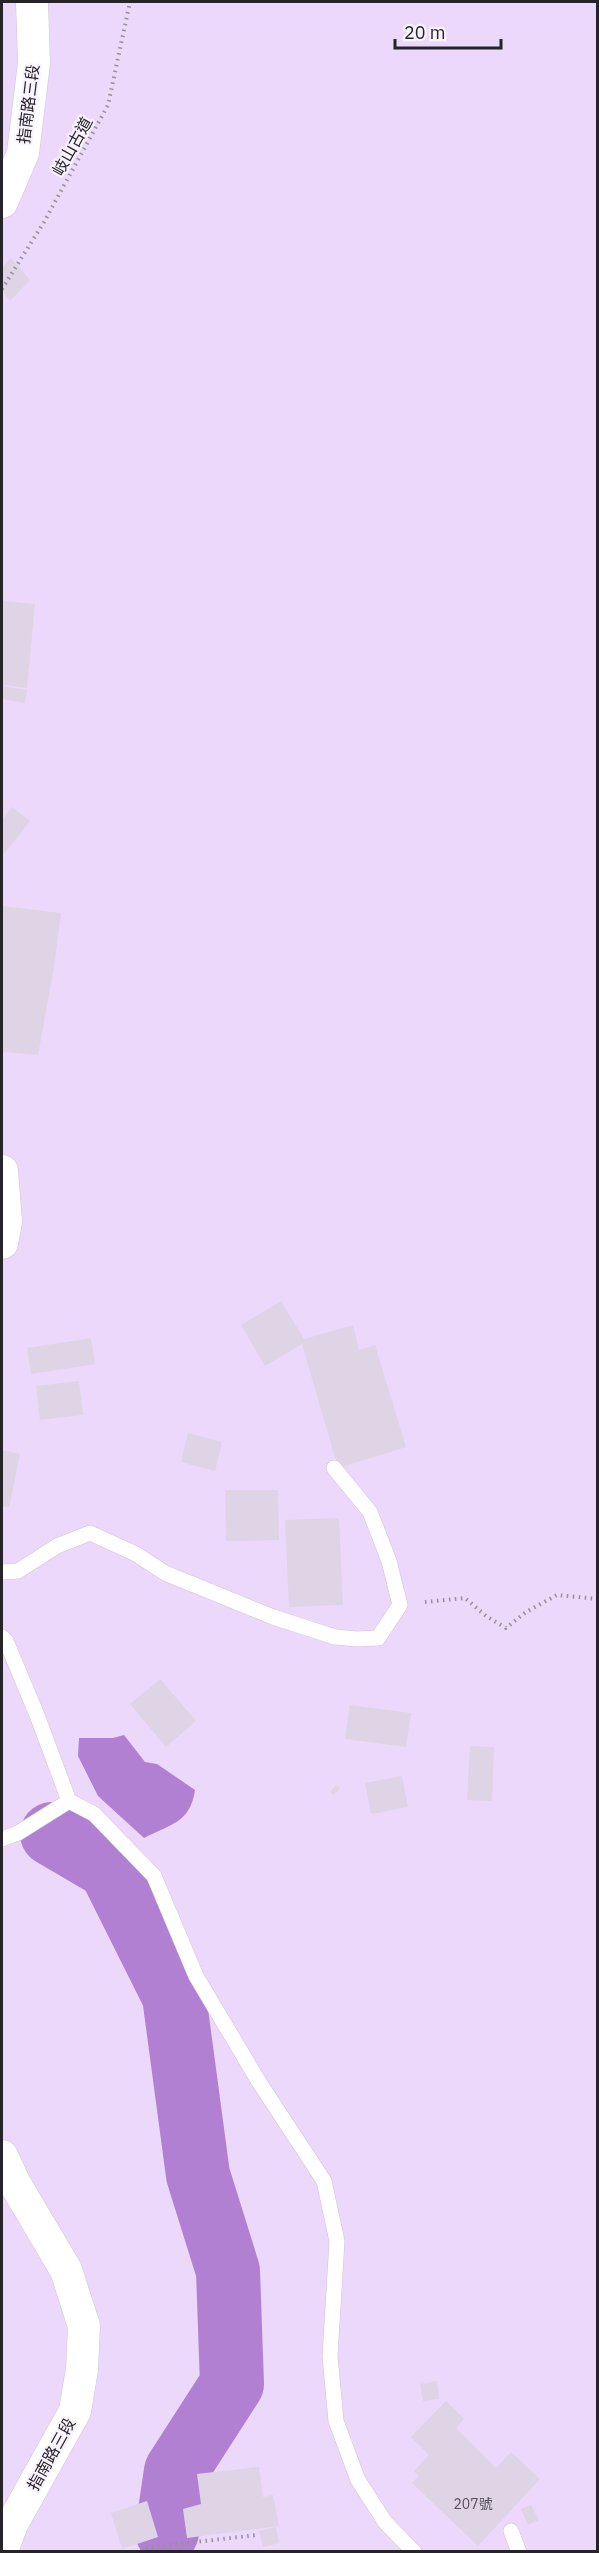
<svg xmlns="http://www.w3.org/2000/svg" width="599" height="2553" font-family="'IBM Plex Sans','Noto Sans TC',sans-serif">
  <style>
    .green { fill: #ecd8fb }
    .water { fill: #b180d2 }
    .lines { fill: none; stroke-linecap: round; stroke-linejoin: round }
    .river { stroke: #b180d2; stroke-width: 64 }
    .building { fill: #ded4e6 }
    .lane-casing { stroke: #cfc5d7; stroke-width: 16 }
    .street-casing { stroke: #cfc5d7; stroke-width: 33 }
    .path { stroke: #959099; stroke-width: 4; stroke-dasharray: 1.5 4.5; stroke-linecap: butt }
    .lane { stroke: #fff; stroke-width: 15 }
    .street { stroke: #fff; stroke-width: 32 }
    .labels { text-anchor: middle; stroke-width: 4.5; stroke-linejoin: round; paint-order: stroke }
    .number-label { font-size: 14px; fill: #544f58 }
    .street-label { font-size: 16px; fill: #262329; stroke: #f9f3fe }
  </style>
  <rect width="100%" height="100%" fill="#f9f3fe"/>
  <path class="green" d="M3,2H597V2551H2Z"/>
  <path class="water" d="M124,1735L145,1762L157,1764L195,1790C190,1823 171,1824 144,1838L98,1796L78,1756L79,1738H113Z"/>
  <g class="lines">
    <path class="river" d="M52,1834L110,1868L174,1996L198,2175L228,2271L232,2384L176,2471L167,2532"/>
  </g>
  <g class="building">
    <path d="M11,258L30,280L10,301L2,290V268Z"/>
    <path d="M2,601L35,604L27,688L2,685Z"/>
    <path d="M2,686L27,690L25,703L2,699Z"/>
    <path d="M12,807L30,821L4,854L2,852V820Z"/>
    <path d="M2,906L61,913L54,967L38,1055L2,1052Z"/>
    <path d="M281,1301L304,1339L353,1325L359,1350L375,1345L406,1447L338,1468L302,1344L265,1366L241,1325Z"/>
    <path d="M91,1338L95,1364L31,1374L27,1348Z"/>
    <path d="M79,1381L83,1415L40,1420L36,1386Z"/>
    <path d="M188,1433L222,1442L215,1471L181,1462Z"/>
    <path d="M2,1450L20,1454L9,1507L2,1506Z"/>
    <path d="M225,1490H278L279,1540L226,1541Z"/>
    <path d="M339,1518L343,1605L289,1607L285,1520Z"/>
    <path d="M160,1679L196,1721L166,1747L130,1704Z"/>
    <path d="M350,1705L411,1713L406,1747L345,1739Z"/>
    <path d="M470,1746L494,1747L492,1801L467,1800Z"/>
    <path d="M402,1776L408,1807L371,1814L365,1783Z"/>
    <path d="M336,1785L340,1788L334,1795L330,1792Z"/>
    <path d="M437,2381L439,2399L423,2401L420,2384Z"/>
    <path d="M446,2401L464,2419L456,2428L496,2468L511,2452L540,2479L478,2546L412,2483L419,2476L414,2471L429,2455L411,2437Z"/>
    <path d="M259,2467L263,2497L273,2495L279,2526L187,2538L183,2509L201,2504L197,2474Z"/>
    <path d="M147,2501L158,2537L122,2549L111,2513Z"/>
    <path d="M531,2505L539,2520L528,2525L521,2509Z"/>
    <path d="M276,2527L279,2543L263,2547L259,2531Z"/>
  </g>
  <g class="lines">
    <g class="lane-casing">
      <g id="lane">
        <path d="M2,1572L18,1571L57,1546L90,1533L136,1554L165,1573L273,1617L335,1637L357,1639L378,1638L400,1605L389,1561L370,1512L334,1468"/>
        <path d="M2,1637L6,1641L37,1715L69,1801L94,1814L154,1876L196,1976L259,2082L324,2181L337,2241L330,2356L336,2421L358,2480L385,2522L414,2552"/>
        <path d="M2,1839L18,1833L69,1801"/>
        <path d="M511,2531L519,2552"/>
      </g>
    </g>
    <g class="street-casing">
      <g id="street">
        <path d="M2,202L23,153L34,63L32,2"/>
        <path d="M2,1171L6,1222L2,1243"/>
        <path d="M2,2156L15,2184L66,2270L84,2326L82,2369L75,2411L12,2524L2,2551"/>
      </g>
    </g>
    <g class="path">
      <path d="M2,289L44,222L108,105L130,2"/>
      <path d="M425,1602L465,1598L486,1616L506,1628L526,1612L557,1595L598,1599"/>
      <path d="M141,2552L151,2547L257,2535"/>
    </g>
    <use href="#lane" class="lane"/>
    <use href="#street" class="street"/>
  </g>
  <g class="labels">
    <g class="number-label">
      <text x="473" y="2509">207號</text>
    </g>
    <g class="street-label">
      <text transform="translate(28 104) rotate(-83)" y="6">指南路三段</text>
      <text transform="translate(72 146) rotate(-61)" y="6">岐山古道</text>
      <text transform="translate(51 2454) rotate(-61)" y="6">指南路三段</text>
    </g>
  </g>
  <rect width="599" height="2553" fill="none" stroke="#262329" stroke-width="6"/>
  <path d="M395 39v9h106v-9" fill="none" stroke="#262329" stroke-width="3"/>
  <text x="404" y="39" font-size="18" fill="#262329" stroke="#f9f3fe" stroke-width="4.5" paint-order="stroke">20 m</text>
</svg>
